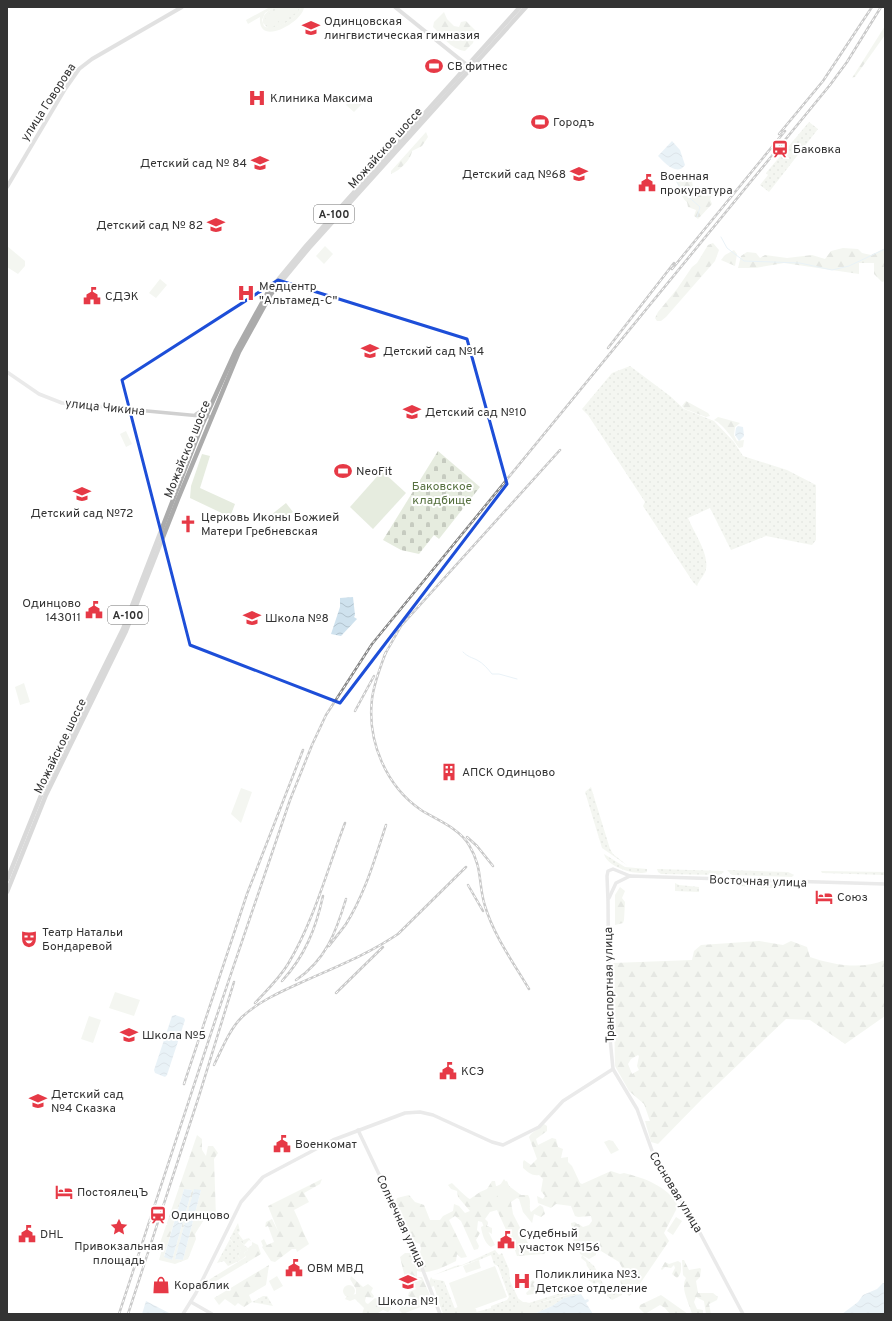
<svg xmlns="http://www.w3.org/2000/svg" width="892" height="1321" font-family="Overpass,sans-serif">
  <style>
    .grass { fill: url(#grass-dots) }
    .forest { fill: url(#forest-firs); fill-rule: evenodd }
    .cemetery { fill: url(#cemetery-stones) }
    .park { fill: #e6ecdf }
    .water { fill: url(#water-waves) }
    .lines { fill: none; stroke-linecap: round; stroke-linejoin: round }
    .stream { stroke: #cfe2ee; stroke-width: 1 }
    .tertiary { stroke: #d0d0d0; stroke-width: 3.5 }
    .secondary { stroke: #bdbdbd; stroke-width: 4 }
    .primary { stroke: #ababab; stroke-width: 4.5 }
    .rail-casing { stroke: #888; stroke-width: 2.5 }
    .rail { stroke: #fff; stroke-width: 1; stroke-dasharray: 3; stroke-linecap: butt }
    .marked { fill: none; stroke: #1d4ed8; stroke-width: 3; stroke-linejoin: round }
    .labels { text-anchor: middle; stroke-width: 4; stroke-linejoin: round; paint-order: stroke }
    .shield { fill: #fff; stroke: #707070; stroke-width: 1 }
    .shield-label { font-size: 11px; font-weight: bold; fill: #333 }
    .poi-label { font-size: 12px; fill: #333; stroke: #fff; text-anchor: start }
    .street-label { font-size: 12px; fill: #333; stroke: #fff }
    .park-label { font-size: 12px; fill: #56703f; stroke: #fff }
  </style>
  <defs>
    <pattern id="grass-dots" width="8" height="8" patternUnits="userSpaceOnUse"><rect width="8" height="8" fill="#e6ecdf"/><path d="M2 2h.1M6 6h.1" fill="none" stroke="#c6cbc0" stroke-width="1.8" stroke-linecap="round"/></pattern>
    <pattern id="forest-firs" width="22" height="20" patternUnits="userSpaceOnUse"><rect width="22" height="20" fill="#e6ecdf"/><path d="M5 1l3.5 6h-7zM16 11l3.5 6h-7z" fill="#c6cbc0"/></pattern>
    <pattern id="cemetery-stones" width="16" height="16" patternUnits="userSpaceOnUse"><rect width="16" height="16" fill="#e6ecdf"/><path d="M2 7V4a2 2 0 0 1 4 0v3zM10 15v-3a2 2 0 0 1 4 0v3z" fill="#c6cbc0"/></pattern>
    <pattern id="water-waves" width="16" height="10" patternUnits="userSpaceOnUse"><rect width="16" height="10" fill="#cfe2ee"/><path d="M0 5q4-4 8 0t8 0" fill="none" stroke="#b2c2cd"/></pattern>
  </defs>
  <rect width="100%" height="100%" fill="#fff"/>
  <g class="grass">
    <path d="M275,7H301C300,17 279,28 269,29L263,23C262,14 268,11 275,7Z"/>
    <path d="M809,122L818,129L769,192L760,185L768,175L766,173Z"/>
    <path d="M630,366L670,396L684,409L714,421L734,442L743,456L787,470L816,485V540L812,545L766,536L731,550L710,508L688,518C694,533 709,553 706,569C705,575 699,580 697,586L693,582L643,506L645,502L588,415L582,409L612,373Z"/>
    <path d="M591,787L610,849L613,854L628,866L602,848L585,792Z"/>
    <path d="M604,854L625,867L647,869V872C636,876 607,867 604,854Z"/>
    <path d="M657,869L723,871L724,872L719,875L661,874L658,872Z"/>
    <path d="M727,870L788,872L794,875L792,877L732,875Z"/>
    <path d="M821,871L885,872V875L822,873Z"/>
    <path d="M675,883L679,885L699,887V892L675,891Z"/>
    <path d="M732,883L785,885C776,891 744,886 732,885Z"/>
    <path d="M238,1223L240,1231L238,1233L243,1240L249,1238L251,1241L249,1240L244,1245L239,1239L241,1251L238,1256L241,1260L228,1266L224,1261L217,1263L230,1239L234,1245L230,1238Z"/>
    <path d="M495,1250L499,1255L502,1253L509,1269L510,1281L520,1302L529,1303L570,1290L571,1293L529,1306L571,1294H581L564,1298L552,1306L534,1314H469L491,1308V1306L507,1300L509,1297L498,1266L494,1264L491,1255L479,1260L480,1266L478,1260L434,1275L455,1266L462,1265Z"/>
    <path d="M582,1255C585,1259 590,1262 594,1266C598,1272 605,1287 605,1293L598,1282L594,1284L588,1280L591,1278L590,1274L592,1273L587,1266L586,1262L581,1258Z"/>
    <path d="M432,1279L444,1281L457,1314H443Z"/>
    <path d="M606,1288H618L622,1295L612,1300L607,1296Z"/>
    <path d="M263,1296H267L273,1306L252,1302Z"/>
  </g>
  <g class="forest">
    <path d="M444,12L447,19L454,26L459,27L461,22L466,21L476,31L473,43L465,51C450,49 443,36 433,27L434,22Z"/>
    <path d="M885,21V35L855,77L852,78L885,26Z"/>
    <path d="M426,132L428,137L422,146L412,151C411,160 399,171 391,174V171Z"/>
    <path d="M682,175H685L688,180L692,181L693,187L706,188L713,193L710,199L712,204L698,219L694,216L696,210L688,207L687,202C680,197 680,188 676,181Z"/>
    <path d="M713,243L719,250L715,261L666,317L661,321H657L655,318L658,312L677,289L692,267L697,263L708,245Z"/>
    <path d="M843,248L858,249L862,253L871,255L885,248V281L882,282L874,274V263H859V274L784,263L755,268H738L741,256L747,252L756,253L760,258L765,255L787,258L812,255L825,259L831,251Z"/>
    <path d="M734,250L737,254L735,266L721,260L725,255Z"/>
    <path d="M686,401L708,413L710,416L706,417L685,409L682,406Z"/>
    <path d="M718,417L740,423L735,427L734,435L737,441L744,440L743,447L739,448C733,439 722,423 714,420Z"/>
    <path d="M620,887L625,891L622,898L625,902L624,920L623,923L615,925V895Z"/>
    <path d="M759,941L783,945L791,941L807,947L810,957C833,965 862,970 885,960V1016L845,1044L810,1020L786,1019L702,1099L658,1144L651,1142L645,1121H650L644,1104L629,1091L615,1066L613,963L692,960L694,951L701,945ZM638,1055L639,1056L637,1066L639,1070L632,1074L628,1064L631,1059Z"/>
    <path d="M544,1124L547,1126V1131L536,1139L538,1145L552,1138L556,1139L558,1147L563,1149L561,1158L568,1157V1162L572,1166L580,1183L582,1184L611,1171L620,1174L624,1173C644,1178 668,1186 678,1206L664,1233L669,1241L635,1291L629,1296L623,1289L620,1281L625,1273L619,1262L601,1251L595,1253L587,1242L573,1241L576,1236L572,1230L571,1223L575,1222L577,1224H579L583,1227L589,1225L592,1221L591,1216L578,1217L575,1216L571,1206L556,1204L551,1208L538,1203L537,1196L543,1199L545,1196L541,1191L543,1179L539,1175C532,1176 529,1173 523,1168V1162L524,1160L531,1165L537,1159L529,1137L531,1134Z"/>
    <path d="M197,1135L202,1139V1150L206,1156L208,1146H213L218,1153L214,1159L216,1217L206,1216L195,1234L196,1239L188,1259L175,1264L159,1260L162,1249L159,1246ZM184,1189L192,1190L172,1260L164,1256ZM194,1190H201L183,1260L175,1259Z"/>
    <path d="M322,1179L320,1184L304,1193L309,1202L294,1210C300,1222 303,1233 309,1244L297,1252L296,1249H292L275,1262L271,1261L262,1247L263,1246L261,1241L264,1239L267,1245L274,1242L268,1226L265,1227L266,1222L272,1219L278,1231L268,1206Z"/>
    <path d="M504,1179L509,1186L521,1195H528C532,1201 528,1207 531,1212L540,1205L543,1207L545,1214L541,1217L534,1214L532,1223L523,1212L519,1199L517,1198L511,1202L513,1214L531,1249L543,1248L548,1250L544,1254L517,1256L513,1245V1239L508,1234L497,1210L490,1212L485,1219L488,1222L487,1226L492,1228V1234L485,1230L482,1222L478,1221L477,1230L480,1233L476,1240L479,1246L478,1249L474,1250L461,1221L455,1216L449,1220L467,1257L461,1258L457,1254L456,1261C444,1267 428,1275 417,1271V1277H422L432,1300L430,1303L403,1314L399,1310L401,1307L417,1299L408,1296L409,1292L416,1289L411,1282L405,1278L400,1257L405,1253H411L417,1262L421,1249L420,1244L412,1241L395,1205L397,1198L409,1195L415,1202L424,1205L430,1220H440L443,1216L453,1211L454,1204L459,1206L465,1213L470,1211L458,1197L457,1191L451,1189L448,1185L452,1183C455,1186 467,1198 470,1199L480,1192L487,1189L492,1181H495L496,1186L499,1187Z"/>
    <path d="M252,1242L258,1245L261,1254L208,1286L205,1284L207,1281L246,1257L244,1253L248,1250L244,1245L248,1248L252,1245Z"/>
    <path d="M682,1260H684L689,1270L700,1268L701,1269L700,1277L696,1281L698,1293H713L718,1297L717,1300L709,1304L711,1314H706L704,1301L696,1297L694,1302L697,1309L703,1310V1314H692C689,1302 680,1289 686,1278L683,1275Z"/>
    <path d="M678,1261L681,1263C681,1268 682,1274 677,1278L672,1274L675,1268L674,1265L671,1268L665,1267L662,1270L661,1269L665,1262L669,1264Z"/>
    <path d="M269,1265L266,1285L249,1295L252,1302L244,1307L238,1303L235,1306L225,1299L219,1305L214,1298Z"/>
    <path d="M351,1276L363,1287L368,1284L373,1288L371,1292L374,1296L373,1298L366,1297L365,1301L366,1303L368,1304L375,1298L382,1300L384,1305L390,1303L391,1309L388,1312L383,1310L378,1313L362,1314L364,1308L355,1299L350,1301L345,1299L347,1296L356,1294V1289L350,1279Z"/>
    <path d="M431,1277C436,1283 446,1305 444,1311H442L434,1286L431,1287L429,1282Z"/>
    <path d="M533,1280L535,1282L533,1284L535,1288L537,1287L536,1284L539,1283L544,1291L541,1293L527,1295L526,1293L529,1290L528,1283Z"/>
    <path d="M661,1295L688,1314H670L665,1308L660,1305L645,1314L639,1308L640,1305Z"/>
    <path d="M519,1299L523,1302L530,1303L531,1305L528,1308L529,1310L535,1307H542L543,1309L534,1314H517L516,1313L513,1314V1311L519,1308L518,1301Z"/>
    <path d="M460,1305L472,1307L476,1309L477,1314H444C449,1309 455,1310 460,1305Z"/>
  </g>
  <path class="cemetery" d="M438,451L480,487L439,539L434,535L419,554L401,550L383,540Z"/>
  <g class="park">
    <path d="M270,7H275L265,13L262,20L264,26C273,33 300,17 301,7H304C304,21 257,49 260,17L248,24L246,20Z"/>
    <path d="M280,7H297L299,11L281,22L274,11Z"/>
    <path d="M272,12L279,23L271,28L264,16Z"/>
    <path d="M357,93L365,101L354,112L346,105Z"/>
    <path d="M7,246L25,261V266L18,274L7,267Z"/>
    <path d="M325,246L333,254L324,264L316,256Z"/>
    <path d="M160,279L167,285L156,298L149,293Z"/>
    <path d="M126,431L132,444L126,447L120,434Z"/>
    <path d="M202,454L210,456L200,488L235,504L230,517L190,498L191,486Z"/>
    <path d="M382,471L406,493L373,529L350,507Z"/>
    <path d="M286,503L293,512L275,523L271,515Z"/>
    <path d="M24,683L30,702L20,705L15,687Z"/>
    <path d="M241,788L252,792L241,823L231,814Z"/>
    <path d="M115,992L140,1000L134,1016L109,1008Z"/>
    <path d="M89,1016L101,1020L93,1043L81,1039Z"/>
    <path d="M609,1140L613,1141L619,1150L611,1154L604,1142Z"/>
    <path d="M507,1181L513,1196L501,1202L493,1188Z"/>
    <path d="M676,1217L682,1221L673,1235L667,1231Z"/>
    <path d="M485,1225L495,1245L491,1247C484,1243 482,1233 481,1227Z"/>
    <path d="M239,1239L248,1250L244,1253L246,1256L241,1260L238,1256L241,1250L235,1242Z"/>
    <path d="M591,1242L596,1251V1255L589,1259L580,1254L579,1248Z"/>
    <path d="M478,1260L481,1268L466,1273L463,1266Z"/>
    <path d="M495,1266L507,1297L460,1314L449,1283Z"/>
    <path d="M277,1276L283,1286L274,1291L269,1281Z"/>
    <circle cx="349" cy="1291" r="6"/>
  </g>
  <g class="water">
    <path d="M672,141L680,150L685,165C677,177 664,162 658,156Z"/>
    <path d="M738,426L743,427L744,436L739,441L735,435L736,428Z"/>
    <path d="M353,597L355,615L354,617L357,619L341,636L331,634L340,607V598Z"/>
    <path d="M175,1015L184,1018L185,1020L167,1075L165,1077L155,1073L154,1070L172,1016Z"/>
    <path d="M184,1189L192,1190L172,1260L164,1257Z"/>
    <path d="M194,1189L201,1190L183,1260L175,1259Z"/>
    <path d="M883,1283H885V1314H842L858,1302L863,1295L877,1289Z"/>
    <path d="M581,1294L585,1300L588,1299L589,1301L586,1303L593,1314H534L552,1306L564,1298Z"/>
    <path d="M146,1301L171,1314H142Z"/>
  </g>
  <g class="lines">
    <g class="stream">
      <path d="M675,179L683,192L700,207L697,217"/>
      <path d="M721,237L727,248L744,261L800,263L832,270L849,266L885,249"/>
      <path d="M463,652C468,657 471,657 477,660C483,663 488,669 492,674H499L517,679"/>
    </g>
    <g class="tertiary">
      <path d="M7,372L39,394L62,403L211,417"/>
      <path d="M196,414L209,406"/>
      <path d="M630,876L613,869L608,871L607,876L608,901L609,1028L613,1069L637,1109L655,1159L691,1216L743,1314"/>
      <path d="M609,898L616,883L630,876L885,884"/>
      <path d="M358,1130L415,1250L440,1314"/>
      <path d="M191,1302L212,1314"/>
      <path d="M183,1314L196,1293L241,1202L263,1177L333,1140L405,1113L420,1112L433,1115L492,1142L503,1145L539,1127L563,1101L613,1069"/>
    </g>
    <g class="secondary">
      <path d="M395,7L467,65"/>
      <path d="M7,187L65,89L79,69L92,59L182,7"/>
    </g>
    <g class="primary">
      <path d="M7,880L42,793L123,629L202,425L236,350L268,292L306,246L520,7"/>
      <path d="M7,892L46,795L126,631L178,499L239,352L271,294L309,248L526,7"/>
    </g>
    <g class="rail-casing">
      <g id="rail">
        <path d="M779,134L823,81L872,7"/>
        <path d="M672,269L785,131"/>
        <path d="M608,348L674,263"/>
        <path d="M386,652C380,668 374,683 372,699C367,741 386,786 421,810C437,820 459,828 469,845C483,868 478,884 485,906C494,936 513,962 529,989"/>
        <path d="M384,656L401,626L560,450"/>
        <path d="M355,711L374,676"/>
        <path d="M467,837L477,846L493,866"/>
        <path d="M468,885L483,911"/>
        <path d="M329,946C335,938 341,931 346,924C365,894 375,858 386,825"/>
        <path d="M296,980C326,960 336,932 346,899"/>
        <path d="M282,981C305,956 316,928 323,896"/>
        <path d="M336,993L383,947"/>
        <path d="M255,1003C266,991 279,979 288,964C314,921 327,870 345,823"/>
        <path d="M214,1065C222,1049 229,1030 242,1017C258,1002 280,992 300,983C333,968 367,955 398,934L466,867"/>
        <path d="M184,1084L247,894L303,750"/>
        <path d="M119,1314L215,1021L290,800L312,745L326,715L372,644L830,85L847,62L881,7"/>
        <path d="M128,1314L199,1096L234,982"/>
      </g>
    </g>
    <use href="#rail" class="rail"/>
  </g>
  <path d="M0 0H892V1321H0ZM278,280L467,339L507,484L340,703L190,645L122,380Z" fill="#fff" fill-opacity=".55" fill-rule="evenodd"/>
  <path class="marked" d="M278,280L467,339L507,484L340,703L190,645L122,380Z"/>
  <defs>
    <g id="school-bare" transform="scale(1.38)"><path d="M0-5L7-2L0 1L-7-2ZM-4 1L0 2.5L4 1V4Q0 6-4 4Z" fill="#e63946" stroke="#fff" stroke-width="2.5" paint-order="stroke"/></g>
    <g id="stadium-bare" transform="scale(1.38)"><path d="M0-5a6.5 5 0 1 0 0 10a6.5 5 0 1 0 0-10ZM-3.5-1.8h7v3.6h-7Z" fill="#e63946" stroke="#fff" stroke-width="2.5" paint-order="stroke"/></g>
    <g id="hospital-bare" transform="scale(1.38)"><path d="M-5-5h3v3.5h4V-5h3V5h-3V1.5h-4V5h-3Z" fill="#e63946" stroke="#fff" stroke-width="2.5" paint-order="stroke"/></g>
    <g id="station-bare" transform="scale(1.38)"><path d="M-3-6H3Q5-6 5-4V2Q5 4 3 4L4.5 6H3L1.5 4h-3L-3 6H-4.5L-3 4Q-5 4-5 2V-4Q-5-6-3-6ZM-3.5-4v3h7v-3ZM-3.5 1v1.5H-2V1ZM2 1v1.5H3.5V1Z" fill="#e63946" stroke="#fff" stroke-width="2.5" paint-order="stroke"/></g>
    <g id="civic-bare" transform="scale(1.38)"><path d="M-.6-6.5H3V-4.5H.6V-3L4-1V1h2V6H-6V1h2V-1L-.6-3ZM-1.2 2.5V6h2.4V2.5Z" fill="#e63946" stroke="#fff" stroke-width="2.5" paint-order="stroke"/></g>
    <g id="church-bare" transform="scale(1.38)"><path d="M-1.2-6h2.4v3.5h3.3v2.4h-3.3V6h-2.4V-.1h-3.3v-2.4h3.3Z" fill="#e63946" stroke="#fff" stroke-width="2.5" paint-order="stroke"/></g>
    <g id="building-bare" transform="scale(1.38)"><path d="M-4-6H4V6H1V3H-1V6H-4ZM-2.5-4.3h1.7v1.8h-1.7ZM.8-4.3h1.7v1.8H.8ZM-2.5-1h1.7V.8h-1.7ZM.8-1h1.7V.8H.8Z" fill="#e63946" stroke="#fff" stroke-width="2.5" paint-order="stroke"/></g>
    <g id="hotel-bare" transform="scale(1.38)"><path d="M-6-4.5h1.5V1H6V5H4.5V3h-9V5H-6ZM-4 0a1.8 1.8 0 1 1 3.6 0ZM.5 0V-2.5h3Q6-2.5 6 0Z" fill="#e63946" stroke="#fff" stroke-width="2.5" paint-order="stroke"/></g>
    <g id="theatre-bare" transform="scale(1.38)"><path d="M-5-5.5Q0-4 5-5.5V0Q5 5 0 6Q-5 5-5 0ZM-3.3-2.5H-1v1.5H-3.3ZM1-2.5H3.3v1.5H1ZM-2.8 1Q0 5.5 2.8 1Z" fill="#e63946" stroke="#fff" stroke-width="2.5" paint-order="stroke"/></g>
    <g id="sight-bare" transform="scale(1.38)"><path d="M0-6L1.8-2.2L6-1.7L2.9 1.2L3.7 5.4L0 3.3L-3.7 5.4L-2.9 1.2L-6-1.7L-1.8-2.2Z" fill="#e63946" stroke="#fff" stroke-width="2.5" paint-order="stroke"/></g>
    <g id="shop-bare" transform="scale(1.38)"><path d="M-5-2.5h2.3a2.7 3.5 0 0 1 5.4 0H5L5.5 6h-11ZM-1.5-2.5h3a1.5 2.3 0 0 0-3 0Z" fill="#e63946" stroke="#fff" stroke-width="2.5" paint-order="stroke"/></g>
  </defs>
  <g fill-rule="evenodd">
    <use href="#school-bare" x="311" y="28"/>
    <use href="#stadium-bare" x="434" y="66"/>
    <use href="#hospital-bare" x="257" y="98"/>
    <use href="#stadium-bare" x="540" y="122"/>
    <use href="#station-bare" x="780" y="149"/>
    <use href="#school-bare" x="260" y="163"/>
    <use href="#school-bare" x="579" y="174"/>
    <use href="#civic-bare" x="647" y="183"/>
    <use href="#school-bare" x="216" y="225"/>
    <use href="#hospital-bare" x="246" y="293"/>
    <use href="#civic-bare" x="92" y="296"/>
    <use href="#school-bare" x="370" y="351"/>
    <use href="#school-bare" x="412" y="412"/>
    <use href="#stadium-bare" x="343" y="471"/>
    <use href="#school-bare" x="82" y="494"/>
    <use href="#church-bare" x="188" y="524"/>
    <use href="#civic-bare" x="94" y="610"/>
    <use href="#school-bare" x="252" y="618"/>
    <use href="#building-bare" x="449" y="772"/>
    <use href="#hotel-bare" x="824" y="897"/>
    <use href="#theatre-bare" x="29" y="939"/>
    <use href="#school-bare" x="129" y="1035"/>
    <use href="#civic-bare" x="448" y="1071"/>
    <use href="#school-bare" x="38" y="1101"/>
    <use href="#civic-bare" x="282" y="1144"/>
    <use href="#hotel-bare" x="64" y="1192"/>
    <use href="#station-bare" x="158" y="1215"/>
    <use href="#sight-bare" x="119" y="1227"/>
    <use href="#civic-bare" x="27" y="1234"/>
    <use href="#civic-bare" x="506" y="1240"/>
    <use href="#civic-bare" x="294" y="1268"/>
    <use href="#hospital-bare" x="522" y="1281"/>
    <use href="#school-bare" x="408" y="1282"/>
    <use href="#shop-bare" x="161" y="1285"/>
  </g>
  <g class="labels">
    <g class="shield">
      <rect x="314" y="205" width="40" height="18" rx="3"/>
      <rect x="108" y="606" width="40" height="18" rx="3"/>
    </g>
    <g class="shield-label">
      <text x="334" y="218">А-100</text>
      <text x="128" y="619">А-100</text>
    </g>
    <g class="poi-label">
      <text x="324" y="25">Одинцовская<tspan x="324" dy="14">лингвистическая гимназия</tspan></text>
      <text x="447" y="70">СВ фитнес</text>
      <text x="270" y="102">Клиника Максима</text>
      <text x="553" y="126">Городъ</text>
      <text x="793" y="153">Баковка</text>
      <text x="247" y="167" text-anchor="end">Детский сад № 84</text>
      <text x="566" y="178" text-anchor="end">Детский сад №68</text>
      <text x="660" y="180">Военная<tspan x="660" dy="14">прокуратура</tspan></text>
      <text x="203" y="229" text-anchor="end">Детский сад № 82</text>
      <text x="259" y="290">Медцентр<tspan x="259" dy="14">"Альтамед-С"</tspan></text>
      <text x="105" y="300">СДЭК</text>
      <text x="383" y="355">Детский сад №14</text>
      <text x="425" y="416">Детский сад №10</text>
      <text x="356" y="475">NeoFit</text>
      <text x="82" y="517" text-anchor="middle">Детский сад №72</text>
      <text x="201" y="521">Церковь Иконы Божией<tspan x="201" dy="14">Матери Гребневская</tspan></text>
      <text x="81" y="607" text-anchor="end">Одинцово<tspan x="81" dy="14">143011</tspan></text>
      <text x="265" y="622">Школа №8</text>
      <text x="462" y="776">АПСК Одинцово</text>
      <text x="837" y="901">Союз</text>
      <text x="42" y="936">Театр Натальи<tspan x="42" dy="14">Бондаревой</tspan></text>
      <text x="142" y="1039">Школа №5</text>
      <text x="461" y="1075">КСЭ</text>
      <text x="51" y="1098">Детский сад<tspan x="51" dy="14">№4 Сказка</tspan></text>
      <text x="295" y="1148">Военкомат</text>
      <text x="77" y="1196">ПостоялецЪ</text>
      <text x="171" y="1219">Одинцово</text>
      <text x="519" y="1237">Судебный<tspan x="519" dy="14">участок №156</tspan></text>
      <text x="40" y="1238">DHL</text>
      <text x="119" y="1250" text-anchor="middle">Привокзальная<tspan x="119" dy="14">площадь</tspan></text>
      <text x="307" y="1272">ОВМ МВД</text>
      <text x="535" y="1278">Поликлиника №3.<tspan x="535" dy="14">Детское отделение</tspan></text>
      <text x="174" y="1289">Кораблик</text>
      <text x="408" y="1305" text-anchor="middle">Школа №1</text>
    </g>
    <g class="street-label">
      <text transform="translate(48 102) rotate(-57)" y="4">улица Говорова</text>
      <text transform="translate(385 148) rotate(-48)" y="4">Можайское шоссе</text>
      <text transform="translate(105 407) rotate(6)" y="4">улица Чикина</text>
      <text transform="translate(187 449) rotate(-68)" y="4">Можайское шоссе</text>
      <text transform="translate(60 746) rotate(-64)" y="4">Можайское шоссе</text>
      <text transform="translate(758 881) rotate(2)" y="4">Восточная улица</text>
      <text transform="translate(609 985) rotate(-91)" y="4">Транспортная улица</text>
      <text transform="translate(676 1192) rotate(59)" y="4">Сосновая улица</text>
      <text transform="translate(401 1221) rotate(65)" y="4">Солнечная улица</text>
    </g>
    <g class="park-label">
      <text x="442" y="490">Баковское<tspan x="442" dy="14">кладбище</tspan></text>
    </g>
  </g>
  <rect width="892" height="1321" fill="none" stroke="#333333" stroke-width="16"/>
</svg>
